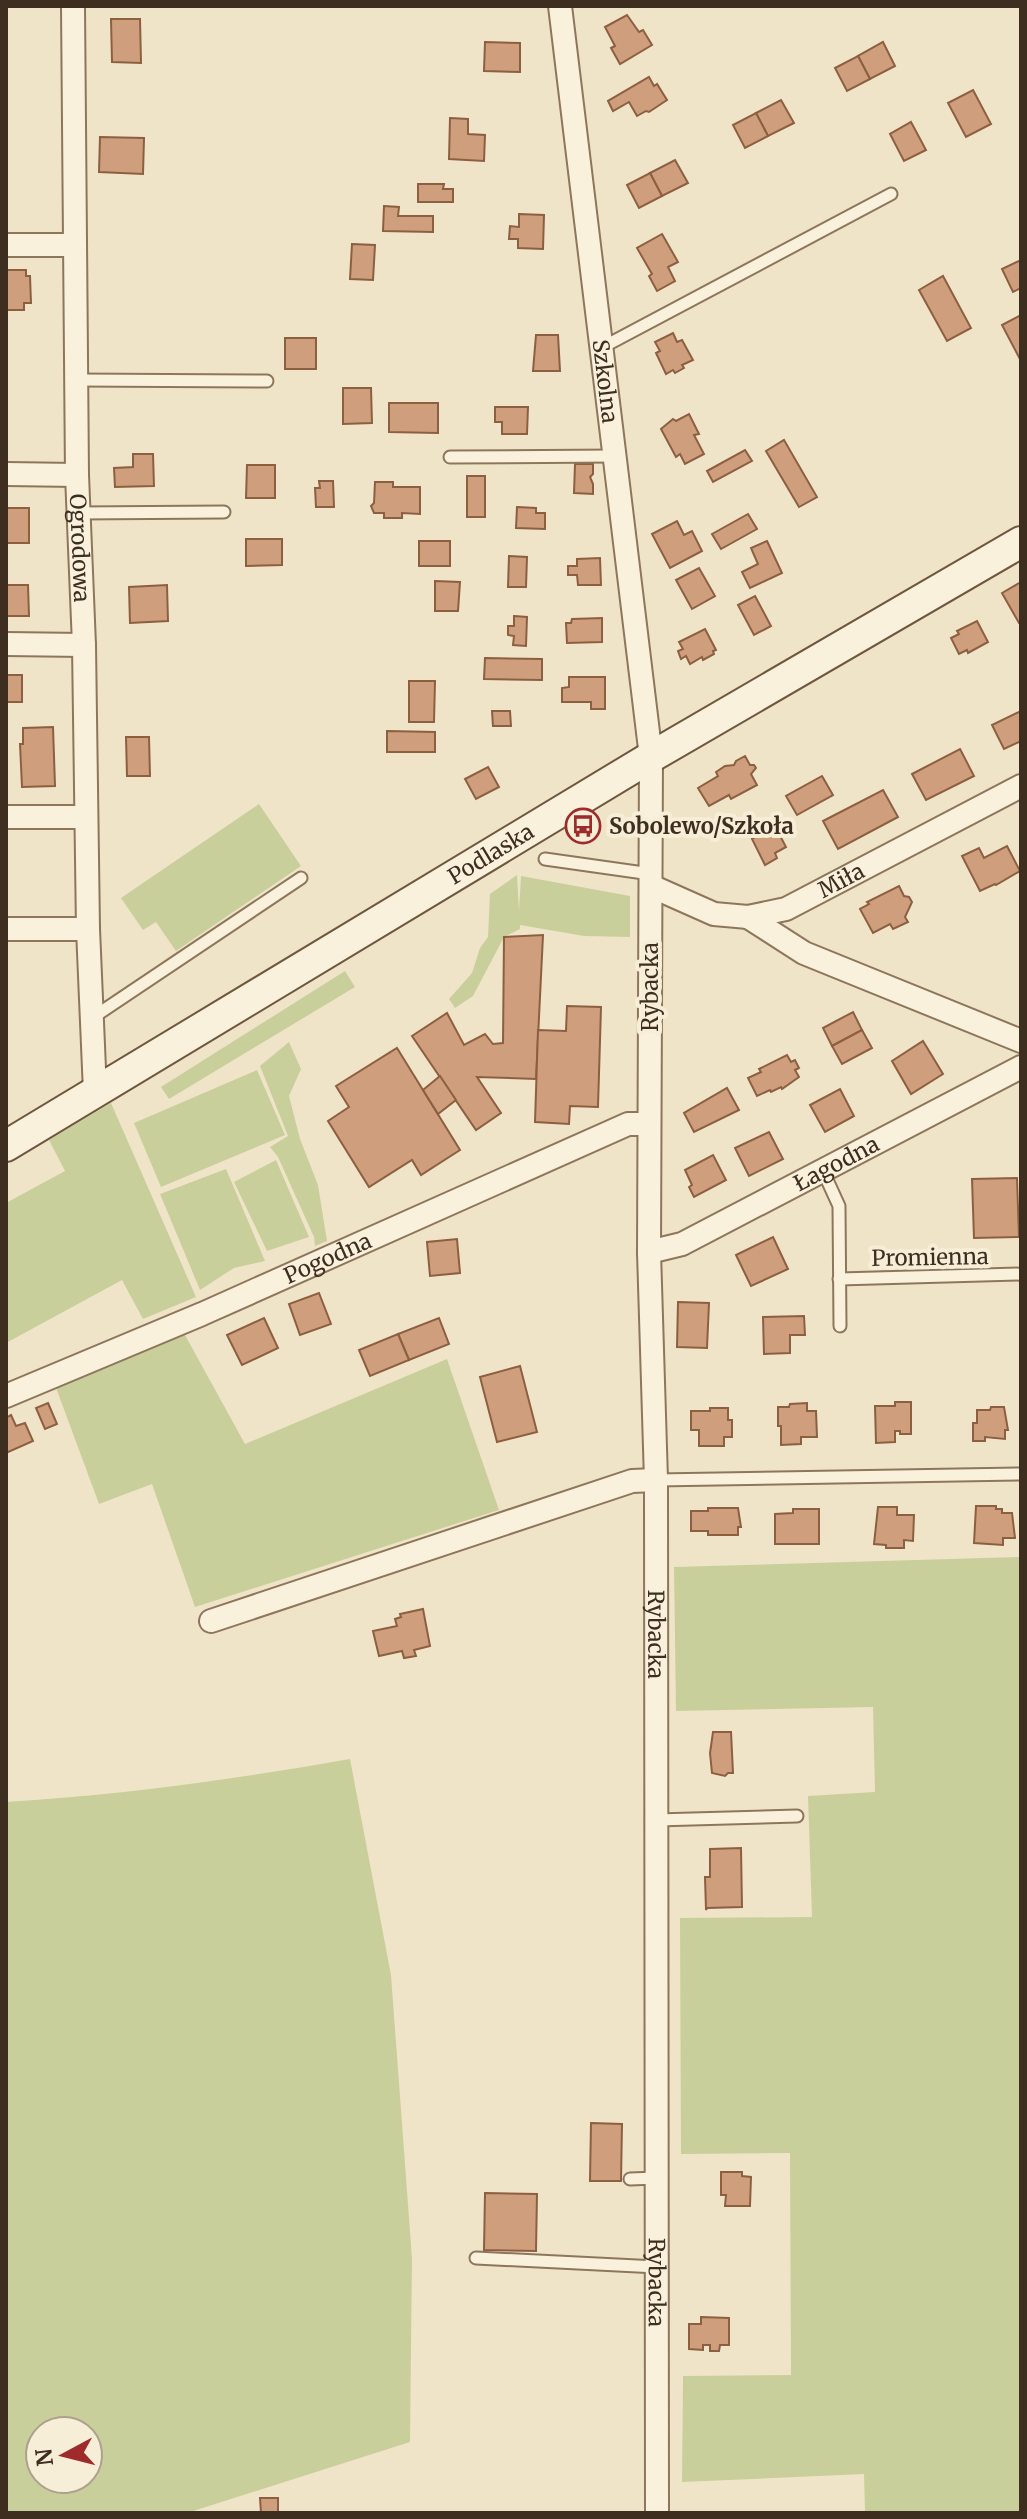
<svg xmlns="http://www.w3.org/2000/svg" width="1027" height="2519" font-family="Merriweather,serif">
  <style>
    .green { fill: #c9cf9b; fill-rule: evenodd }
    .building { fill: #cf9f7d; stroke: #8d5f41; stroke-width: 2 }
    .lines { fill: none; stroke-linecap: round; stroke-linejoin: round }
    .lane-casing { stroke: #8d765c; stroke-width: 15 }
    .street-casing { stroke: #8d765c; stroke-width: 26 }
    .secondary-casing { stroke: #6f573f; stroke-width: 34 }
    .lane { stroke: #faf1dc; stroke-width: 11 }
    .street { stroke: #faf1dc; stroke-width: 22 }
    .secondary { stroke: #faf1dc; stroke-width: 30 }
    .labels { text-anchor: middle; stroke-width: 8; stroke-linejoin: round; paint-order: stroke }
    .street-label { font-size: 22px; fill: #3d2e20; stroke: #f7eed8 }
    .poi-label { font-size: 22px; font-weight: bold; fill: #3d2e20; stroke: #f7eed8; text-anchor: start }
  </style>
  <rect width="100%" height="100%" fill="#f0e4c8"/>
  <g class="green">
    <path d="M259,804L301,866L176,951L156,922L143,930L121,898Z"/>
    <path d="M517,875L519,910L521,876L630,896V937L584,936L520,925V929L504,937L473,996L455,1008L449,999L472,973L480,948L488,937L490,894Z"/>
    <path d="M345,971L355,987L169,1099L161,1087Z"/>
    <path d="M289,1042L301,1069L289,1096L300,1139L318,1185L327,1241L315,1246L314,1237L278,1157L270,1147L288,1136L260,1066Z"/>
    <path d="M257,1070L285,1135L161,1187L134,1123Z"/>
    <path d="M111,1103L196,1297L143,1319L122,1280L6,1343V1203L65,1171L49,1140Z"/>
    <path d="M276,1160L309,1237L267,1251L234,1182Z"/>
    <path d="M226,1169L265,1261L234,1268L200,1290L160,1194Z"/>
    <path d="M185,1335L245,1444L447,1359L499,1510L195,1607L152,1484L99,1504L55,1385Z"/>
    <path d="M1021,1557V2513H865L864,2474L682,2482L683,2376L791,2375L790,2153L681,2154L680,1918L812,1917L808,1796L875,1792L873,1707L676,1711L674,1567Z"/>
    <path d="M350,1759L391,1975L412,2258L410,2442L187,2513H6V1802C122,1795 236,1779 350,1759ZM40,2431H88V2479H40Z"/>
  </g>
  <g class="building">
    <path d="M627,15L639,32L643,30L652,45L620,64L611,48L615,46L605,27Z"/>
    <path d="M111,19H140L141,63L112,62Z"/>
    <path d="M485,42L520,43V72L484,71Z"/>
    <path d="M883,42L895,66L870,79L858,56Z"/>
    <path d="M858,56L870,79L847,91L835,68Z"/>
    <path d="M649,77L654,86L657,84L667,100L649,112L646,111L637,116L629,102L613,111L608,101Z"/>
    <path d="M973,90L991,124L966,137L948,103Z"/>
    <path d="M781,100L794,123L768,136L756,113Z"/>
    <path d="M756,113L768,136L745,148L733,125Z"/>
    <path d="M450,118L468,119V134L485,135L484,161L449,159Z"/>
    <path d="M911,122L926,150L904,161L890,134Z"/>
    <path d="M100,137L144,138L143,174L99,172Z"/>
    <path d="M675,160L688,183L662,196L650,173Z"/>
    <path d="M650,173L662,196L639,208L627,185Z"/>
    <path d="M418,184H444L443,189H453V202H418Z"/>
    <path d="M384,206L399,207L398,216H433V232L383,231Z"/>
    <path d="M519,214L544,215L543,249L518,248V239H509L510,226L519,227Z"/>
    <path d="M662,234L678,262L668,267L675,281L657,291L649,276L652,274L637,248Z"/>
    <path d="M352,244L375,245L373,280L350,279Z"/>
    <path d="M1021,260V288L1013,292L1002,269Z"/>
    <path d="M6,270H26V276H30L31,303H24V310H6Z"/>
    <path d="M943,276L971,328L947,341L919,290Z"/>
    <path d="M1021,315V361L1002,325Z"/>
    <path d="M673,333L677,342L682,340L693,360L682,365L684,368L675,373L673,370L666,374L656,353L660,351L655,342Z"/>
    <path d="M536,335H558L560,371H533Z"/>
    <rect x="285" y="338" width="31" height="31"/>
    <path d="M343,388H371L372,423L343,424Z"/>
    <path d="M389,403H438V433L389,432Z"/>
    <path d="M495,407H528L527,434H502V422H495Z"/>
    <path d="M689,414L699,434L694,435L704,454L685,464L680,454L676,457L661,429L673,419L676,421Z"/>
    <path d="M784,440L817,497L799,507L766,451Z"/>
    <path d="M745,450L752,461L713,482L707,471Z"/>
    <path d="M133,454H153L154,486L115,487L114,468L133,467Z"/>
    <path d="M575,464H593V474L590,477L593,484V494L574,493Z"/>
    <path d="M247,465H275V498H246Z"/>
    <rect x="467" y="476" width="18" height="41"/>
    <path d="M319,481H333L334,507H316L315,488H320Z"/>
    <path d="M375,482H393V487H420V514L402,513V518H384V513H374L371,506L374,503Z"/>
    <path d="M517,507L536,508V513H545V529L516,528Z"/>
    <rect x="6" y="508" width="23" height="35"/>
    <path d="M748,514L757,529L721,549L712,534Z"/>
    <path d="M677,521L684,535L692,531L702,551L670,568L652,534Z"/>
    <path d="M246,539H282V565L246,566Z"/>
    <rect x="419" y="541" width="31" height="25"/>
    <path d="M767,541L782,573L750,588L742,572L758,564L751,548Z"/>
    <path d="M509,556L527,557L526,587H508Z"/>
    <path d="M600,558L601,585H578L577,575H568V566H577V559Z"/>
    <path d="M699,568L715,596L692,609L676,580Z"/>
    <path d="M435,581L460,582L458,611H435Z"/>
    <path d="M1021,582V622L1019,623L1002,593Z"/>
    <path d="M6,585H28L29,616H6Z"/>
    <path d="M167,585L168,621L130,623L129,587Z"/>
    <path d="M755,596L771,626L754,635L738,605Z"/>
    <path d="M514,616L527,617L526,646L513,645L514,636L508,635V626H514Z"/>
    <path d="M602,618V642L567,643L566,623H571L572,619Z"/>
    <path d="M977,621L988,642L968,653L967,650L959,654L951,638L959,634L957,631Z"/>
    <path d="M705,629L716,650L713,651L714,654L703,660L702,657L690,664L686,656L681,659L678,651L683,649L679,642Z"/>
    <path d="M485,658L542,659V680L484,679Z"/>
    <rect x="6" y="675" width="16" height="27"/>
    <path d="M569,677H605V709H591V702H562V688L569,687Z"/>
    <path d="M409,681H435L434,722H409Z"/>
    <path d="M492,711H510L511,726H493Z"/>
    <path d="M1021,711V741L1004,749L992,725Z"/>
    <path d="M53,727L55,786L22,787L20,744H23V728Z"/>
    <path d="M387,731L435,732V752H387Z"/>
    <path d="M126,737H149L150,776H127Z"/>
    <path d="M960,749L974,776L926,800L912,774Z"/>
    <path d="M745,756L750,765H754L756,768L751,774L757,785L731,799L729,795L709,806L698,788L718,776L716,772L725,766L734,765L736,761Z"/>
    <path d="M488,767L499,787L476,799L465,779Z"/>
    <path d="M822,776L833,795L797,815L786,796Z"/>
    <path d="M883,790L898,817L838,849L823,821Z"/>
    <path d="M775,826L786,847L775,853L777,858L765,865L752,839Z"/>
    <path d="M1007,846L1020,871L996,885L995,884L980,891L962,856L979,848L984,858Z"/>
    <path d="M899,886L904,896L909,897L912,902L905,917L908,922L893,929L890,924L873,933L860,909L869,904L867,902Z"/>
    <path d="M543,935L536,1079L477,1077L501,1113L476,1130L412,1036L447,1013L464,1045L485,1034L493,1044L503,1043L504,937Z"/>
    <path d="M567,1006L601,1007L598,1107L570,1106L569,1124L535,1122L538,1030L566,1031Z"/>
    <path d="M853,1012L862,1030L832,1046L823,1028Z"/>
    <path d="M862,1030L872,1048L842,1064L832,1046Z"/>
    <path d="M923,1041L943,1074L911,1094L892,1061Z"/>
    <path d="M397,1048L460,1150L421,1175L412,1160L369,1187L328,1121L349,1107L336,1086Z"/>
    <path d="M787,1055L791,1062L795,1060L799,1068L795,1070L799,1077L782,1089L781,1087L771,1092L770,1090L757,1096L748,1078L761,1072L759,1069Z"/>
    <path d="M440,1076L456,1100L438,1114L423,1090Z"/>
    <path d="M727,1088L739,1110L694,1132L684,1113Z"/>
    <path d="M840,1089L854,1116L825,1132L810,1105Z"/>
    <path d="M769,1132L783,1159L749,1176L735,1148Z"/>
    <path d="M713,1155L726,1180L694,1197L689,1187L692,1185L685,1170Z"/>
    <path d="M1017,1178L1019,1237L974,1238L972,1179Z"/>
    <path d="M773,1237L788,1269L751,1286L736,1255Z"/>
    <path d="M457,1239L460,1273L430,1276L427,1242Z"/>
    <path d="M319,1293L331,1324L300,1335L289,1304Z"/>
    <path d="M678,1302L709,1303L707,1348L677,1347Z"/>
    <path d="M804,1316L805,1335H790V1353L764,1354L763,1317Z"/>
    <path d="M264,1318L278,1348L242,1365L227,1335Z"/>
    <path d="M439,1318L449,1344L409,1360L398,1334Z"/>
    <path d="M398,1334L409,1360L370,1376L359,1350Z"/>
    <path d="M520,1366L537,1432L497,1442L480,1377Z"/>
    <path d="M895,1402H911V1434H900V1431H895V1442L876,1443L875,1406H895Z"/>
    <path d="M48,1403L57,1424L45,1429L36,1408Z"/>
    <path d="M807,1403V1411H816L817,1437H801V1444L781,1445V1426H778V1407H789L790,1404Z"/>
    <path d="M991,1407H1004L1008,1430H1005V1439L985,1437V1441H973V1423H977V1410H990Z"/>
    <path d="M710,1408H728V1420H732V1437H724V1446H699V1430H691V1411H710Z"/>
    <path d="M11,1415L16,1426L25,1423L33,1441L6,1453V1418Z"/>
    <path d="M976,1506H996V1509H1002V1513H1012L1015,1538H1003V1545L974,1543Z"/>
    <path d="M878,1507H897V1515H914L913,1541L904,1540V1548H886V1545L874,1544Z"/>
    <path d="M708,1508H738L741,1527H738V1535H708V1531H691V1511H708Z"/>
    <path d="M793,1509H819V1544H775V1514L793,1513Z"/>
    <path d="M423,1609L430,1646L414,1650L416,1656L404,1658L402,1651L379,1656L373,1631L397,1626L395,1619L401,1617L400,1614Z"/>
    <path d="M713,1732H731L733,1773H728L725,1776L712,1773L710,1753Z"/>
    <path d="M741,1848L742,1907L707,1908L706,1910L705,1877H710V1849Z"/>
    <path d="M591,2123L622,2124L621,2181H590Z"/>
    <path d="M721,2172H742V2176L751,2177L750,2206H725L726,2195H721Z"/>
    <path d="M485,2193L537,2194L536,2251L484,2250Z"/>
    <path d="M701,2317L729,2318V2345H720L719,2351H710V2345H703V2350L689,2349V2324H701Z"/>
    <path d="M260,2498H278V2513H261Z"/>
  </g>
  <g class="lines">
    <g class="lane-casing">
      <g id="lane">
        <path d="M601,348L891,194"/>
        <path d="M76,380L267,381"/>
        <path d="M450,457L615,456"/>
        <path d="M78,513L224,512"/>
        <path d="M545,859L651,874"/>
        <path d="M92,1018L301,878"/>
        <path d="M823,1171L839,1206L840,1326"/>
        <path d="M839,1279L1021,1274"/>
        <path d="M656,1480L1021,1474"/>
        <path d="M656,1820L797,1816"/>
        <path d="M630,2179L657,2178"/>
        <path d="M476,2258L657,2267"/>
      </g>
    </g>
    <g class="street-casing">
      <g id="street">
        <path id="s1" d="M73,6L77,475L84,645L88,929L95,1092"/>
        <path id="s2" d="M560,6L651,757L649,1252L656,1480L657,2513"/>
        <path d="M6,245H75"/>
        <path d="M6,474L77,475"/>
        <path d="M6,644L84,645"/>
        <path d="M6,817H86"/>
        <path id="s3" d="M651,886L714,914L748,917L786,909L1021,786"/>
        <path d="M748,917L804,953L1021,1041"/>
        <path d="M6,929H88"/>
        <path id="s4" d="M649,1252L682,1244L1021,1067"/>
        <path id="s5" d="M6,1396L202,1314L628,1124H649"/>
        <path d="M211,1621L632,1481L656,1480"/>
      </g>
    </g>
    <g class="secondary-casing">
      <g id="secondary">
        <path id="s6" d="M6,1146L651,757L1021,542"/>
      </g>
    </g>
    <use href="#lane" class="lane"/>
    <use href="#street" class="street"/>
    <use href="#secondary" class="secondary"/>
  </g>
  <defs>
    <g id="bus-ring" transform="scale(1.8)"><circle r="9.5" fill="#f7eed8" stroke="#9e2a2b" stroke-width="1.5"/><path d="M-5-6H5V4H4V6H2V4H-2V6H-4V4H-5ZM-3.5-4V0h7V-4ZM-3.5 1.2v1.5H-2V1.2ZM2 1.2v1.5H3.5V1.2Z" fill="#9e2a2b"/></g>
  </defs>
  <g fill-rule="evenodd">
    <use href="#bus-ring" x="583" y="826"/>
  </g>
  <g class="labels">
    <g class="street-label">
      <text dy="8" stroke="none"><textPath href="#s2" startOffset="378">Szkolna</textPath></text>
      <text dy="8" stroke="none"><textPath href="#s1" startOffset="542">Ogrodowa</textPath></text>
      <text dy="8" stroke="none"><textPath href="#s6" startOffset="566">Podlaska</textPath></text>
      <text dy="8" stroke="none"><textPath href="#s3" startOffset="204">Miła</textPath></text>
      <text transform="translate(650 987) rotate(-90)" y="8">Rybacka</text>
      <text dy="8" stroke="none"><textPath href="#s4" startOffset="208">Łagodna</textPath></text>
      <text transform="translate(930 1257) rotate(-1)" y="8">Promienna</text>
      <text dy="8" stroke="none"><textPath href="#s5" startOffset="350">Pogodna</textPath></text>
      <text dy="8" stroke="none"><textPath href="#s2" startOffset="1634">Rybacka</textPath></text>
      <text dy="8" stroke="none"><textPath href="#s2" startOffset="2282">Rybacka</textPath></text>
    </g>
    <g class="poi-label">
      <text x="609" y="834">Sobolewo/Szkoła</text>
    </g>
  </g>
  <rect width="1027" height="2519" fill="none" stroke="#3d2e20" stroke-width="16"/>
  <g transform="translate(64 2455) rotate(263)"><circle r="38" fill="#f7eed8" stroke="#ada18e" stroke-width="2"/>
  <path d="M0-6L14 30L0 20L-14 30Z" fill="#9e2a2b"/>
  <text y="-12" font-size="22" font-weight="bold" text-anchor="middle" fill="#3d2e20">N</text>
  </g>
</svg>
